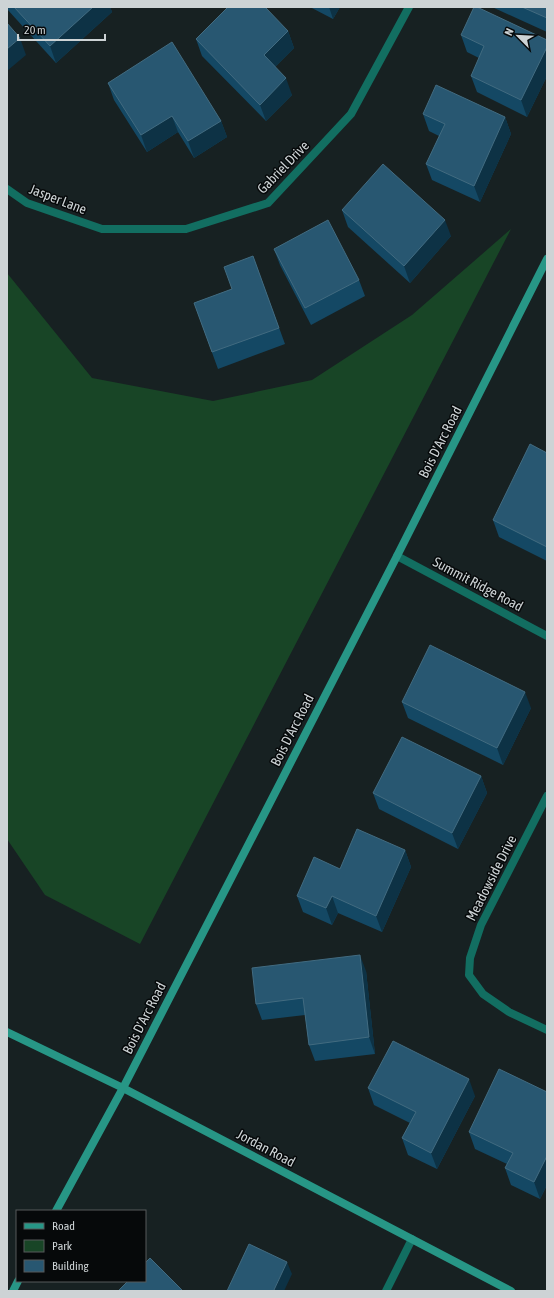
<svg xmlns="http://www.w3.org/2000/svg" width="554" height="1298" font-family="'Asap Condensed',sans-serif">
  <style>
    .green { fill: #184526 }
    .lines { fill: none; stroke-linecap: round; stroke-linejoin: round }
    .street { stroke: #126e61; stroke-width: 8 }
    .secondary { stroke: #279686; stroke-width: 8 }
    .wall { fill: #144864 }
    .shaded-wall { fill: #0d3245 }
    .building { fill: #285771; stroke: #426b80 }
    .labels { text-anchor: middle; stroke-width: 3; stroke-linejoin: round; paint-order: stroke }
    .street-label { font-size: 14px; fill: #cdd3d5; stroke: #06090a }
  </style>
  <rect width="100%" height="100%" fill="#172122"/>
  <path class="green" d="M511,229L140,944L45,895L7,839V273L92,378L213,401L312,380L412,315Z"/>
  <g class="lines">
    <g class="street">
      <path d="M7,189L27,203L102,229H186L268,203L351,114L409,7"/>
      <path d="M397,556L547,636"/>
      <path d="M547,796L481,925L470,958L469,975L483,994L509,1012L547,1030"/>
      <path d="M386,1291L412,1239"/>
    </g>
    <g class="secondary">
      <path d="M7,1032L123,1088L511,1291"/>
      <path d="M56,1211L123,1088L397,556L547,259"/>
      <path d="M13,1291L18,1281"/>
    </g>
  </g>
  <g class="wall">
    <path d="M7,7H110L112,12L56,63L7,9Z"/>
    <path d="M310,7H340L333,19Z"/>
    <path d="M492,7H547V32Z"/>
    <path d="M288,31L294,48L275,67L292,95L266,121L202,56L196,39Z"/>
    <path d="M461,35L547,40V76L527,117L477,92L471,76L479,58L467,52Z"/>
    <path d="M108,83L221,121L227,137L194,158L178,132L147,152L114,100Z"/>
    <path d="M423,114L505,117L511,134L480,202L432,180L426,164L439,136L429,131Z"/>
    <path d="M342,210L451,236L410,283L348,227Z"/>
    <path d="M274,249L359,280L365,296L311,325L280,265Z"/>
    <path d="M253,256L285,344L218,369L194,303L232,289Z"/>
    <path d="M547,453V561L499,537L493,520Z"/>
    <path d="M402,702L531,708L503,765L408,718Z"/>
    <path d="M481,776L487,793L458,849L379,809L373,793Z"/>
    <path d="M405,850L411,867L382,932L338,913L332,925L303,912L297,896L340,869Z"/>
    <path d="M366,971L375,1054L315,1061L309,1045L305,1015L262,1020L256,1004Z"/>
    <path d="M368,1088L475,1096L437,1169L408,1155L402,1138L410,1123L374,1105Z"/>
    <path d="M547,1092V1185L540,1199L511,1185L505,1168L507,1164L475,1149L469,1132Z"/>
  </g>
  <g class="shaded-wall">
    <path d="M93,7H110L112,12L56,63L50,46Z"/>
    <path d="M329,7H340L333,19Z"/>
    <path d="M288,31L294,48L270,72L264,55Z"/>
    <path d="M20,38L26,55L7,71V49Z"/>
    <path d="M547,47V76L527,117L521,100Z"/>
    <path d="M286,78L292,95L266,121L260,105Z"/>
    <path d="M172,116L178,132L147,152L141,135Z"/>
    <path d="M505,117L511,134L480,202L474,186Z"/>
    <path d="M221,121L227,137L194,158L188,141Z"/>
    <path d="M445,220L451,236L410,283L404,266Z"/>
    <path d="M525,692L531,708L503,765L497,748Z"/>
    <path d="M481,776L487,793L458,849L452,833Z"/>
    <path d="M405,850L411,867L382,932L376,916Z"/>
    <path d="M332,896L338,913L332,925L326,908Z"/>
    <path d="M360,955L366,971L375,1054L369,1037Z"/>
    <path d="M469,1079L475,1096L437,1169L431,1153Z"/>
    <path d="M547,1156V1185L540,1199L534,1182Z"/>
    <path d="M287,1262L292,1274L284,1291H274Z"/>
  </g>
  <g class="building">
    <path d="M14,7H93L50,46Z"/>
    <path d="M228,7H265L288,31L264,55L286,78L260,105L196,39Z"/>
    <path d="M474,7H477L547,40V47L521,100L471,76L484,46L461,35Z"/>
    <path d="M522,7H547V18Z"/>
    <path d="M7,23L20,38L7,49Z"/>
    <path d="M172,42L221,121L188,141L172,116L141,135L108,83Z"/>
    <path d="M436,85L505,117L474,186L426,164L445,124L423,114Z"/>
    <path d="M383,164L445,220L404,266L342,210Z"/>
    <path d="M328,220L359,280L305,308L274,249Z"/>
    <path d="M253,256L279,328L212,352L194,303L232,289L224,267Z"/>
    <path d="M530,444L547,453V547L493,520Z"/>
    <path d="M430,645L525,692L497,748L402,702Z"/>
    <path d="M402,737L481,776L452,833L373,793Z"/>
    <path d="M357,829L405,850L376,916L332,896L326,908L297,896L314,857L340,869Z"/>
    <path d="M360,955L369,1037L309,1045L303,998L256,1004L252,968Z"/>
    <path d="M393,1041L469,1079L431,1153L402,1138L416,1112L368,1088Z"/>
    <path d="M499,1069L547,1092V1156L534,1182L505,1168L513,1153L469,1132Z"/>
    <path d="M249,1244L287,1262L274,1290L275,1291H227Z"/>
    <path d="M150,1258L183,1291H118L128,1281H145V1263Z"/>
  </g>
  <g class="labels">
    <g class="street-label">
      <text transform="translate(283 167) rotate(-46)" y="5">Gabriel Drive</text>
      <text transform="translate(58 199) rotate(21)" y="5">Jasper Lane</text>
      <text transform="translate(440 442) rotate(-63)" y="5">Bois D'Arc Road</text>
      <text transform="translate(478 584) rotate(28)" y="5">Summit Ridge Road</text>
      <text transform="translate(292 730) rotate(-63)" y="5">Bois D'Arc Road</text>
      <text transform="translate(491 878) rotate(-63)" y="5">Meadowside Drive</text>
      <text transform="translate(144 1018) rotate(-63)" y="5">Bois D'Arc Road</text>
      <text transform="translate(266 1148) rotate(28)" y="5">Jordan Road</text>
    </g>
  </g>
  <rect width="554" height="1298" fill="none" stroke="#cdd3d5" stroke-width="16"/>
  <rect x="16" y="1210" width="130" height="72" fill="#06090a" stroke="#565a5b"/>
  <rect x="24" y="1223" width="20" height="6" fill="#279686" stroke="#565a5b"/>
  <text x="52" y="1230" font-size="12" fill="#cdd3d5">Road</text>
  <rect x="24" y="1240" width="20" height="12" fill="#184526" stroke="#565a5b"/>
  <text x="52" y="1250" font-size="12" fill="#cdd3d5">Park</text>
  <rect x="24" y="1260" width="20" height="12" fill="#285771" stroke="#565a5b"/>
  <text x="52" y="1270" font-size="12" fill="#cdd3d5">Building</text>
  <g transform="translate(518 36) rotate(294)" stroke="#06090a" stroke-width="3" paint-order="stroke">
  <path d="M0-3L7 15L0 10L-7 15Z" fill="#cdd3d5"/>
  <text y="-6" font-size="11" font-weight="bold" text-anchor="middle" fill="#cdd3d5">N</text>
  </g>
  <path d="M18 34v6h87v-6" fill="none" stroke="#cdd3d5" stroke-width="2"/>
  <text x="24" y="34" font-size="12" fill="#cdd3d5" stroke="#06090a" stroke-width="3" paint-order="stroke">20 m</text>
</svg>
